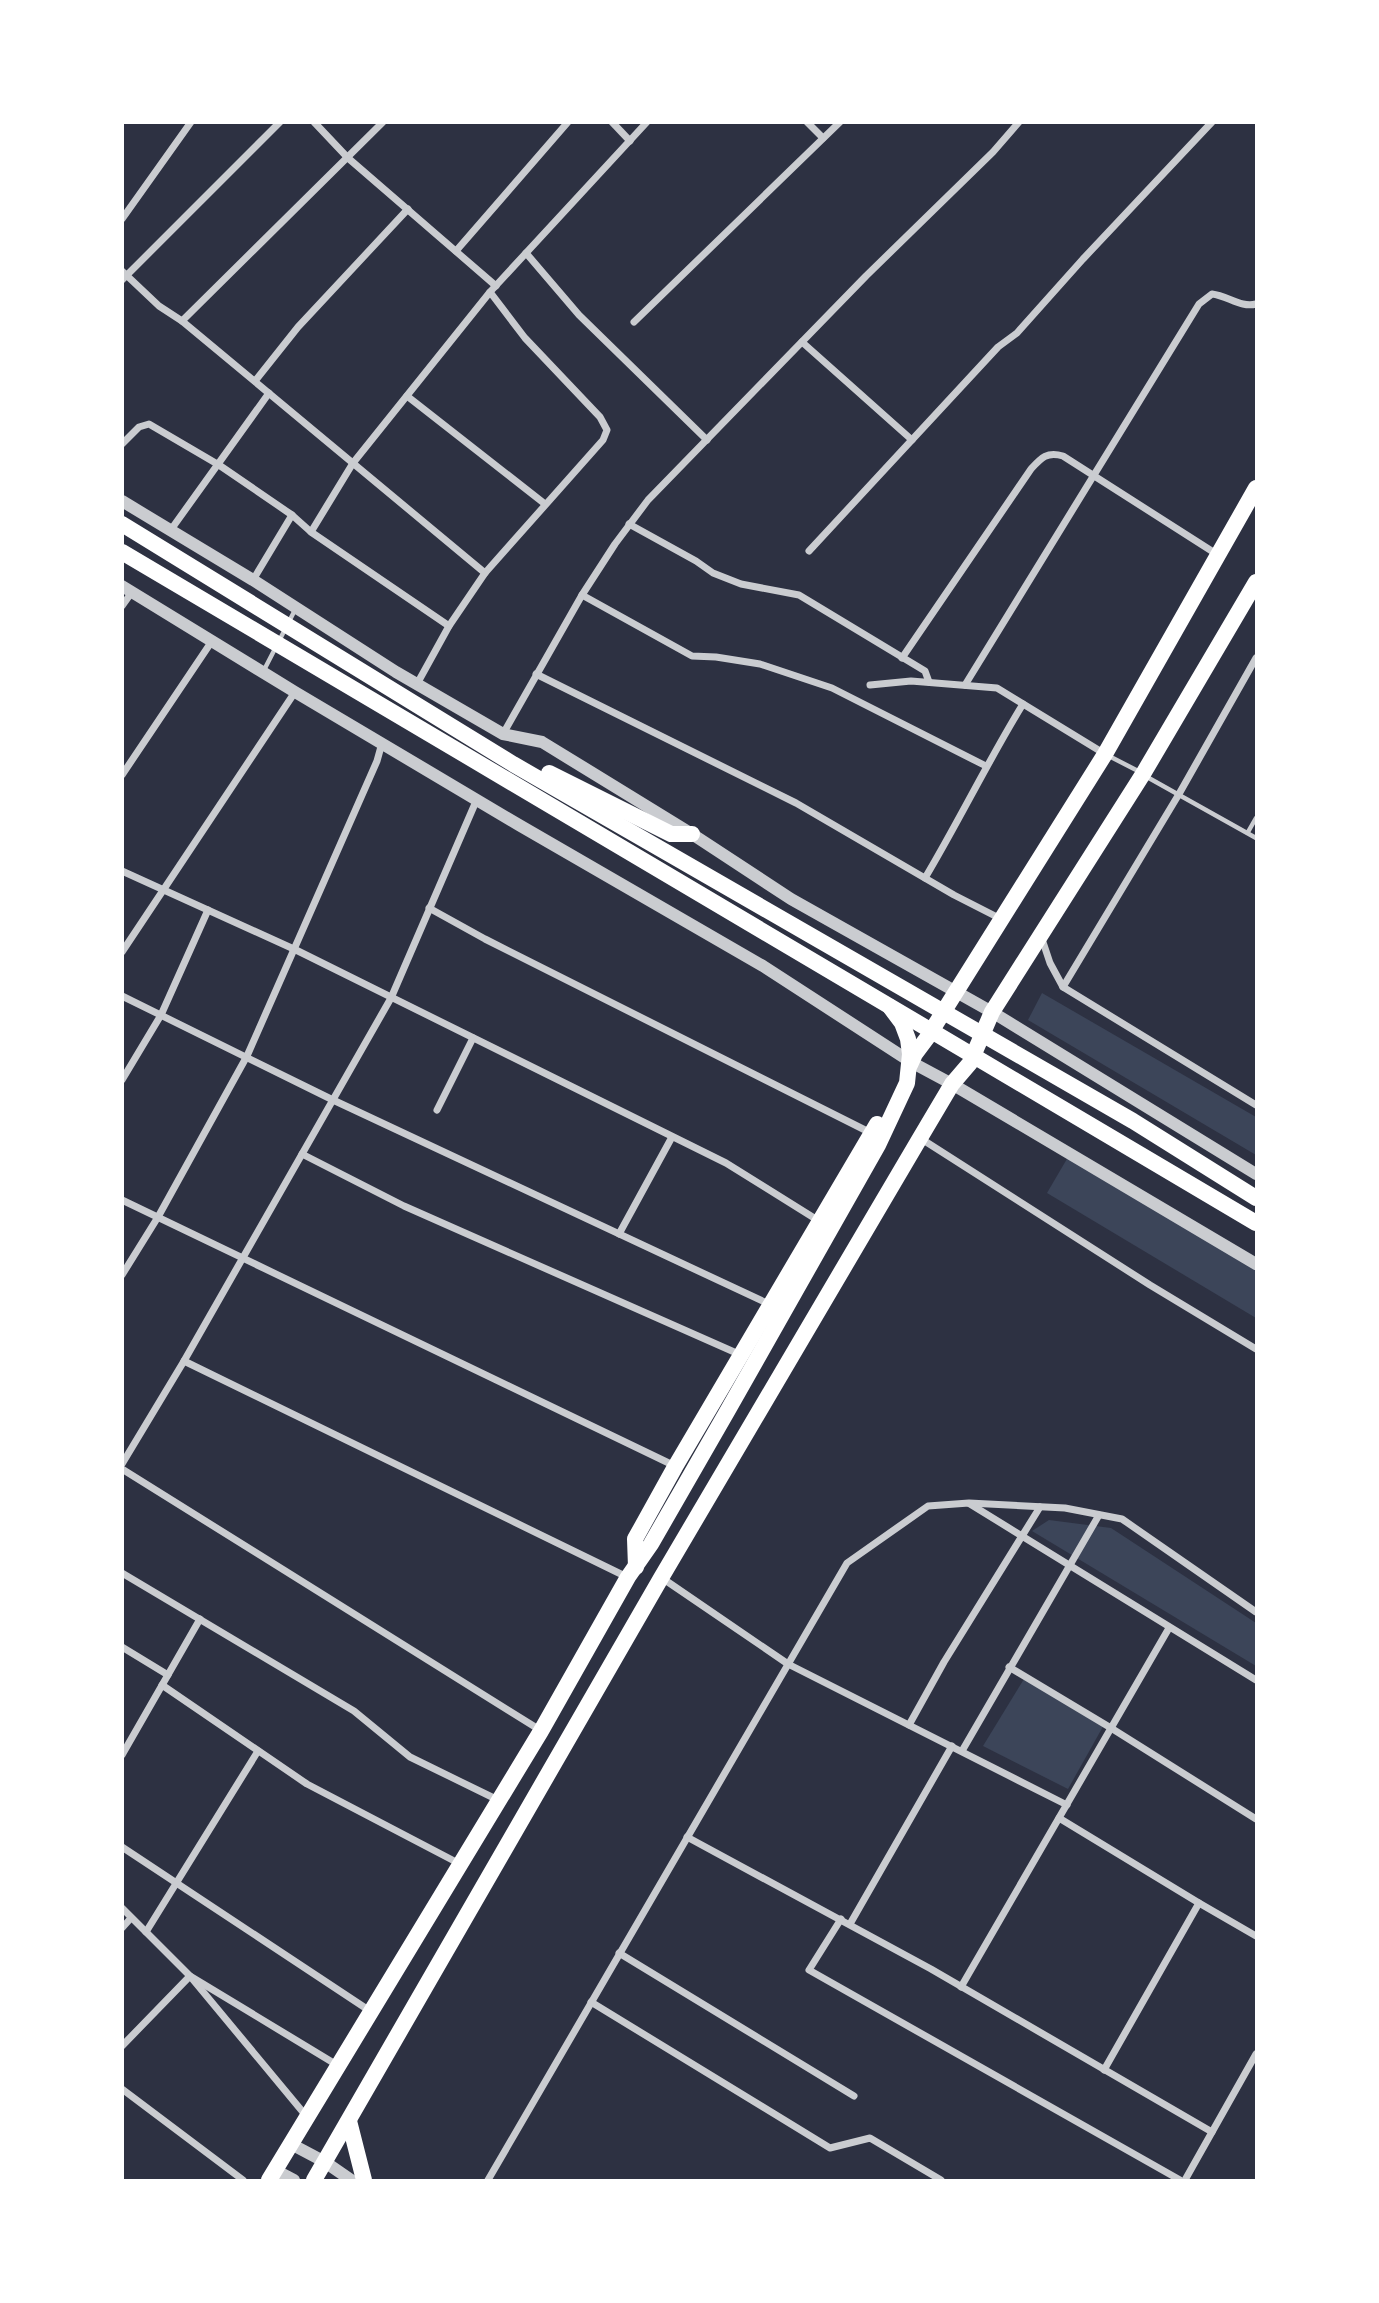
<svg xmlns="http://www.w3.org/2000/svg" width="1379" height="2303" font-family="'Sofia Sans Condensed',sans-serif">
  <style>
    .green { fill: #3c4559 }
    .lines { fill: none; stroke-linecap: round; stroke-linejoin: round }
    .service { stroke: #caccd0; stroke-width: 4.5 }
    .minor { stroke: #caccd0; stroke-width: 7 }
    .tertiary { stroke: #caccd0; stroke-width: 12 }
    .primary { stroke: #fff; stroke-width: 16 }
  </style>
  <rect width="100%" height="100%" fill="#2d3142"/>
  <g class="green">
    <path d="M1042,993L1256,1117V1155L1028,1020Z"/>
    <path d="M1071,1152L1256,1263V1318L1047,1193Z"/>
    <path d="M1049,1520L1111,1528L1256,1623V1666L1032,1531Z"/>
    <path d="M1024,1679L1105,1723L1068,1789L983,1746Z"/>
  </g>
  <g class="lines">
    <g class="service">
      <path d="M263,672L296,608"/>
      <path d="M1107,755L1140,772"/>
      <path d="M1147,777L1256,838"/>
      <path d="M1248,832L1256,818"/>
    </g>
    <g class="minor">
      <path d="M314,122L348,158L496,286"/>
      <path d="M612,122L630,141"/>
      <path d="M807,122L823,138"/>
      <path d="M122,219L191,122"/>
      <path d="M456,251L568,122"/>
      <path d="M526,253L579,315L707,440"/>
      <path d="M122,271L159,306L182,321L485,573"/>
      <path d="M122,280L280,122"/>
      <path d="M182,321L383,122"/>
      <path d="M634,322L840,122"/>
      <path d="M802,342L912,440"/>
      <path d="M255,381L298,327L408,209"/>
      <path d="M407,396L545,504"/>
      <path d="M122,444L139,427L149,424L219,465L292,515"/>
      <path d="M629,524L696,561L713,573L741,584L799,595L925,671L929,682"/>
      <path d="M170,531L269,393"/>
      <path d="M311,532L449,626"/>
      <path d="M809,551L998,347L1017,333L1083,259L1212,122"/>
      <path d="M253,580L292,515L311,532L353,463L490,292L647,122"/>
      <path d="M582,595L692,656L716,657L760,664L832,688L986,766"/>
      <path d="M122,606L132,592"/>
      <path d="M902,658L1031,469C1041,458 1047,451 1063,456L1218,555"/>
      <path d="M536,674L796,803L954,895L1003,920"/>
      <path d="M417,684L449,626L485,573L603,440L607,430L600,417L525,338L490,292"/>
      <path d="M870,685L911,681L997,688L1105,754"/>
      <path d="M965,685L1199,304L1212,294C1228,296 1241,308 1256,304"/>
      <path d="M503,734L582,595L615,544L648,500L866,276L993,152L1019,122"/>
      <path d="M122,775L212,641"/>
      <path d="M122,871L296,950L726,1163L819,1221"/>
      <path d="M925,878C959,821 988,761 1023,704"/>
      <path d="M429,908L485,939L871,1133"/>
      <path d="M1041,936L1050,963L1063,987L1256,1105"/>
      <path d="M122,952L295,692"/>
      <path d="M1063,987L1179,794L1256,658"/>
      <path d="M122,996L333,1100L771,1305"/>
      <path d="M122,1080L161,1015L208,910"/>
      <path d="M437,1110L473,1038"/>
      <path d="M920,1138L1150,1285L1256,1349"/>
      <path d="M302,1154L404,1206L741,1355"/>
      <path d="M122,1200L675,1466"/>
      <path d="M619,1234L672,1137"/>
      <path d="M122,1275L158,1217L247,1056L377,761L382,743"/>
      <path d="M184,1361L627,1577"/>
      <path d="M122,1464L184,1361L391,998L477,799"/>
      <path d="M122,1469L540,1730"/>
      <path d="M970,1504L1256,1680"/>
      <path d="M122,1573L354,1711L410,1757L498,1800"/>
      <path d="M662,1578L788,1664L1067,1805"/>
      <path d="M122,1647L168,1675"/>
      <path d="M1009,1667L1111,1728L1256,1819"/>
      <path d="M162,1685L307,1784L460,1864"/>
      <path d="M909,1725L944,1662L1040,1507"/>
      <path d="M962,1751L1099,1515"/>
      <path d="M122,1755L200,1619"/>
      <path d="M1059,1818L1199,1903L1256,1936"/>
      <path d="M687,1837L931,1969L1212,2132"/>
      <path d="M122,1847L370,2011"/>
      <path d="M122,1908L190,1976L307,2117"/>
      <path d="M841,1919L809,1970L1180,2180"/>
      <path d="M850,1924L952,1746"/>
      <path d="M122,1928L131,1918"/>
      <path d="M146,1932L258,1751"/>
      <path d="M619,1953L854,2096"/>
      <path d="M961,1987L1169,1628"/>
      <path d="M591,2002L830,2148L870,2138L941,2180"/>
      <path d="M122,2046L190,1976L337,2065"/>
      <path d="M1104,2070L1199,1903"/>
      <path d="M122,2089L243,2180"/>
      <path d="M488,2180L847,1563L928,1506L969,1503L1065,1508L1122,1519L1256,1612"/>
      <path d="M1185,2180L1256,2054"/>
    </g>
    <g class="tertiary">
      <path d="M122,501L253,580L396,672L503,734L542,742L692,834L791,899L992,1012L1256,1174"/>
      <path d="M122,586L295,692L519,825L763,966L911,1062L952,1084L1256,1264"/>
      <path d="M291,2144L325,2162L351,2180"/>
      <path d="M275,2170L294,2180"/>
    </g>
    <g class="primary">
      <path d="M122,524L513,764L1133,1121L1256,1198"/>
      <path d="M122,552L1256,1223"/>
      <path d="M549,773L671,834H692"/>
      <path d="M910,1065L915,1054L927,1038L1105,754L1256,488"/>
      <path d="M636,1567L635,1539L675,1467L877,1124"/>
      <path d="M349,2121L364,2180"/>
      <path d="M269,2180L541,1731L628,1577L651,1544L728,1410L878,1145L907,1083L910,1054L908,1039L902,1023L890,1007"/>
      <path d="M314,2180L661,1578L920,1138L952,1084L970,1063L992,1012L1143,774L1256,582"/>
    </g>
  </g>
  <rect width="1379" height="2303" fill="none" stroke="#ffffff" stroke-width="248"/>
</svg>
